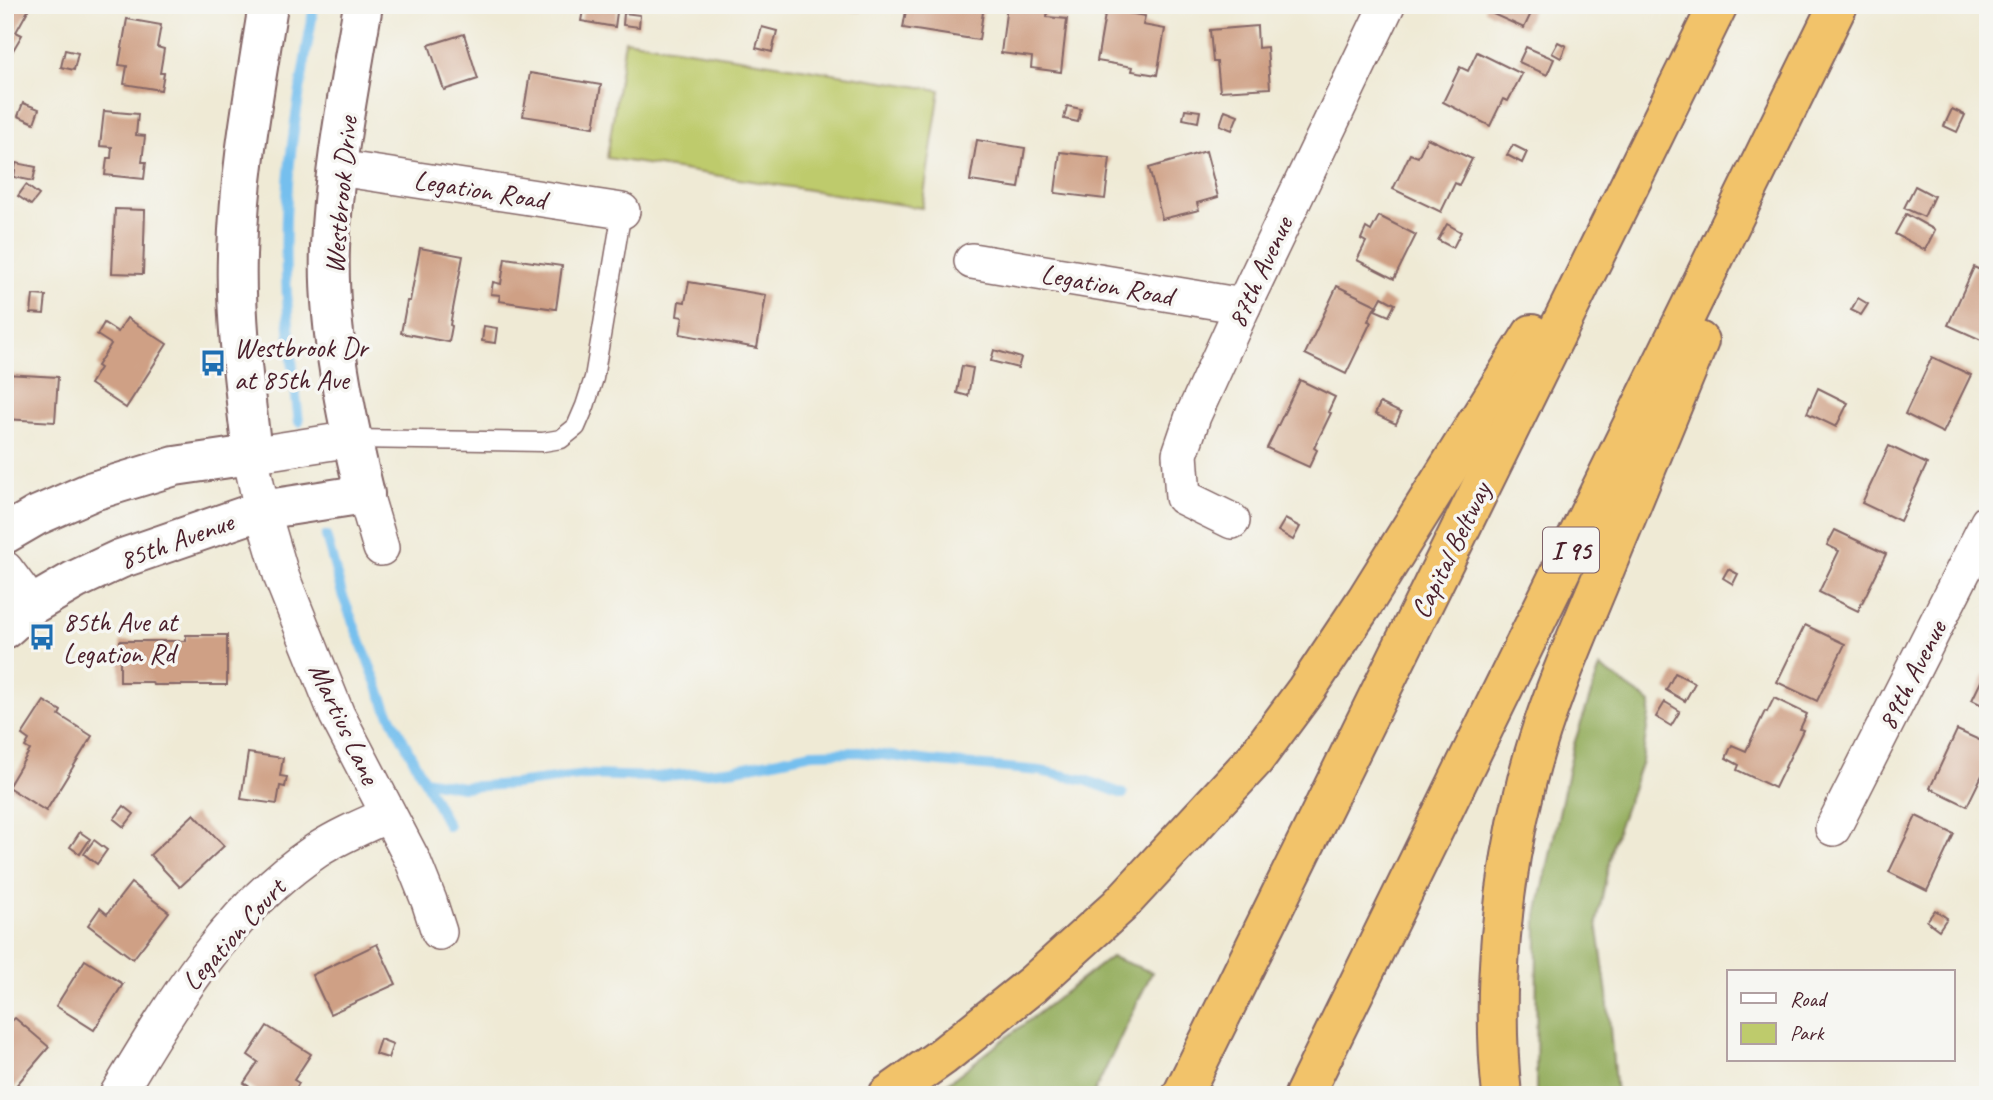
<svg xmlns="http://www.w3.org/2000/svg" width="1993" height="1100" font-family="Caveat,sans-serif">
  <style>
    .green { fill: #becb6c; stroke: #84754c; stroke-width: 2 }
    .forest { fill: #96af60; stroke: #706746; stroke-width: 2 }
    .lines { fill: none; stroke-linecap: round; stroke-linejoin: round }
    .stream { stroke: #74bfee; stroke-width: 10 }
    .building { fill: #cfa085 }
    .service-casing { stroke: #846666; stroke-width: 21 }
    .minor-casing { stroke: #846666; stroke-width: 38 }
    .tertiary-casing { stroke: #846666; stroke-width: 42 }
    .motorway-casing { stroke: #846666; stroke-width: 42 }
    .service { stroke: #fff; stroke-width: 18 }
    .minor { stroke: #fff; stroke-width: 35 }
    .tertiary { stroke: #fff; stroke-width: 38 }
    .motorway { stroke: #f2c36a; stroke-width: 38 }
    .labels { text-anchor: middle; stroke-width: 7; stroke-linejoin: round; paint-order: stroke }
    .shield { fill: #f6f6f2; stroke: #7e6067; stroke-width: 2 }
    .shield-label { font-size: 26px; font-weight: bold; fill: #4a1f2b }
    .street-label { font-size: 28px; fill: #4a1f2b; stroke: #f6f6f2 }
    .poi-label { font-size: 28px; fill: #4a1f2b; stroke: #f6f6f2; text-anchor: start }
  </style>
  <rect width="100%" height="100%" fill="#f6f6f2"/>
  <filter id="ink" filterUnits="userSpaceOnUse"><feTurbulence type="fractalNoise" baseFrequency=".0143" numOctaves="2"/><feDisplacementMap in="SourceGraphic" scale="14" xChannelSelector="R" yChannelSelector="G"/><feConvolveMatrix kernelMatrix="1 2 1 2 8 2 1 2 1" color-interpolation-filters="sRGB"/></filter>
  <filter id="wash" filterUnits="userSpaceOnUse"><feTurbulence type="fractalNoise" baseFrequency=".00686" numOctaves="4" result="noise"/><feDisplacementMap in="SourceGraphic" scale="28" xChannelSelector="R" yChannelSelector="G"/><feGaussianBlur stdDeviation="1.57" result="paint"/><feColorMatrix in="noise" values="0 0 0 0 0 0 0 0 0 0 0 0 0 0 0 0 0 1.4 0 .05"/><feComposite in="paint" operator="in"/></filter>
  <g filter="url(#wash)">
    <rect width="100%" height="100%" fill="#efead5"/>
    <path class="green" d="M625,40L940,90L922,208L607,158Z"/>
    <g class="forest">
      <path d="M1600,667L1651,703L1642,761L1613,843L1597,922L1607,994L1616,1095H1536L1537,915L1574,744Z"/>
      <path d="M1111,957L1152,972L1093,1095H932Z"/>
    </g>
    <g class="lines">
      <g class="stream">
        <path d="M299,422C290,347 282,272 287,197C291,133 304,69 314,5"/>
        <path d="M326,536L342,594L386,707L448,826"/>
        <path d="M424,780L462,787L515,784L586,775L656,777L736,769L812,753L859,752L929,761L1040,771L1085,780L1123,794"/>
      </g>
    </g>
    <g id="blocks">
      <g class="building">
        <path d="M5,5H31L16,32L22,35L12,52L5,49Z"/>
        <path d="M584,5H618L615,27L581,21Z"/>
        <path d="M823,5H860L859,12L823,7Z"/>
        <path d="M907,5H984L979,40L903,28Z"/>
        <path d="M1007,5L1048,6L1047,17L1067,19L1061,72L1031,68L1032,57L1001,53Z"/>
        <path d="M1486,5H1535L1524,28L1484,10Z"/>
        <path d="M1106,9L1145,16L1143,25L1165,29L1157,75L1132,71L1133,67L1097,61Z"/>
        <path d="M624,13L640,15L639,27L623,25Z"/>
        <path d="M127,19L161,25L157,47L164,49L160,73H164L161,90L124,84L127,66L119,65Z"/>
        <path d="M1257,26L1258,48L1267,47L1270,88L1220,91L1217,62H1213L1210,30Z"/>
        <path d="M762,27L777,31L772,52L756,48Z"/>
        <path d="M464,34L478,79L444,90L429,45Z"/>
        <path d="M1558,42L1566,46L1561,58L1552,53Z"/>
        <path d="M1526,47L1554,59L1547,75L1519,62Z"/>
        <path d="M65,50L78,53L74,70L61,67Z"/>
        <path d="M1477,52L1522,74L1508,101L1503,99L1490,126L1443,102L1460,67L1468,71Z"/>
        <path d="M530,73L601,85L594,127L523,116Z"/>
        <path d="M23,103L39,109L34,123L18,116Z"/>
        <path d="M1067,106L1081,109L1078,122L1064,119Z"/>
        <path d="M1185,109L1200,111L1198,122L1183,119Z"/>
        <path d="M1952,109L1965,115L1957,132L1944,126Z"/>
        <path d="M1225,110L1238,115L1232,130L1220,125Z"/>
        <path d="M104,111L138,114L136,135L145,136L142,162H146L144,179L105,175L107,158H111L112,147L100,146Z"/>
        <path d="M1427,138L1472,159L1459,185L1455,183L1441,212L1393,189L1410,154L1418,157Z"/>
        <path d="M977,140L1025,148L1019,188L970,181Z"/>
        <path d="M1513,145L1527,152L1522,163L1507,155Z"/>
        <path d="M1206,151L1218,197L1197,203L1199,210L1162,219L1149,168Z"/>
        <path d="M1060,152L1110,158L1105,199L1055,193Z"/>
        <path d="M16,163L36,167L33,181L14,177Z"/>
        <path d="M26,185L39,195L31,205L18,196Z"/>
        <path d="M1915,186L1934,196L1924,217L1904,208Z"/>
        <path d="M115,209L145,210L143,274L112,273Z"/>
        <path d="M1906,214L1935,230L1925,250L1895,234Z"/>
        <path d="M1379,216L1416,235L1394,279L1357,260L1366,242L1361,239L1366,228L1371,231Z"/>
        <path d="M1447,224L1461,232L1453,248L1438,240Z"/>
        <path d="M420,248L463,256L450,325L452,326L449,342L401,333L407,301H410Z"/>
        <path d="M505,258L562,266L556,309L499,301L500,295L491,294L493,282L501,284Z"/>
        <path d="M1974,267L1988,274V343L1948,325Z"/>
        <path d="M689,282L766,295L757,348L680,334L683,317L677,316L679,301L685,302Z"/>
        <path d="M1337,286L1376,305L1368,321L1371,322L1346,374L1305,354Z"/>
        <path d="M33,295L46,296L44,314L31,313Z"/>
        <path d="M1382,297L1395,304L1389,316L1375,310Z"/>
        <path d="M1858,298L1868,304L1861,315L1851,310Z"/>
        <path d="M127,318L167,344L126,408L90,384L100,368L97,366L111,344L97,335L104,323L118,332Z"/>
        <path d="M484,326L497,328L495,343L482,341Z"/>
        <path d="M994,350L1021,358L1018,368L991,361Z"/>
        <path d="M1932,357L1971,375L1943,433L1905,414Z"/>
        <path d="M962,366L973,368L968,396L957,393Z"/>
        <path d="M5,374L58,377L55,422L5,419Z"/>
        <path d="M1300,380L1335,397L1328,412L1331,413L1314,448L1317,450L1309,467L1267,448Z"/>
        <path d="M1818,388L1848,403L1836,427L1807,413Z"/>
        <path d="M1380,403L1401,413L1396,424L1375,414Z"/>
        <path d="M1889,446L1927,464L1900,521L1862,503Z"/>
        <path d="M1285,519L1300,527L1293,540L1278,531Z"/>
        <path d="M1835,530L1886,554L1858,611L1819,592L1839,551L1827,545Z"/>
        <path d="M1728,569L1738,574L1733,584L1723,578Z"/>
        <path d="M1805,625L1845,644L1817,701L1777,682Z"/>
        <path d="M186,635H227V685H153L152,682H120V641H186Z"/>
        <path d="M1988,667V708L1972,700Z"/>
        <path d="M1675,673L1695,683L1685,701L1666,690Z"/>
        <path d="M1774,698L1807,714L1800,729L1803,730L1775,788L1737,770L1739,765L1726,758L1732,745L1746,751L1765,711L1767,712Z"/>
        <path d="M44,701L61,711L59,715L92,736L46,811L8,787L30,750L25,747L29,740L22,735Z"/>
        <path d="M1665,702L1680,711L1671,726L1656,717Z"/>
        <path d="M1957,730L1988,744V763L1967,806L1930,788Z"/>
        <path d="M248,753L283,758L280,776L287,777L285,787L280,786L277,804L241,799Z"/>
        <path d="M124,806L134,814L124,827L114,819Z"/>
        <path d="M194,814L224,846L180,887L150,855Z"/>
        <path d="M1916,816L1954,834L1927,891L1889,872Z"/>
        <path d="M80,832L90,839L80,854L70,847Z"/>
        <path d="M94,840L107,850L97,864L84,854Z"/>
        <path d="M131,883L169,912L133,959L88,925L100,908L107,914Z"/>
        <path d="M1935,910L1947,918L1939,930L1927,921Z"/>
        <path d="M377,944L396,984L330,1014L312,975Z"/>
        <path d="M85,960L123,984L94,1030L56,1006Z"/>
        <path d="M15,1018L49,1047L14,1088L5,1080V1027Z"/>
        <path d="M267,1026L311,1054L294,1080L299,1083L292,1095H262L244,1083L258,1062L248,1055Z"/>
        <path d="M380,1039L393,1044L388,1058L375,1054Z"/>
      </g>
    </g>
  </g>
  <g filter="url(#ink)">
    <use href="#blocks" fill-opacity="0" stroke="#846666" stroke-width="2"/>
    <g class="lines">
      <g class="service-casing">
        <path id="service" d="M352,439L543,442L561,439L576,427L585,406L594,378L622,211"/>
      </g>
      <g class="minor-casing">
        <g id="minor">
          <path d="M338,168L622,211"/>
          <path d="M972,261L1243,306"/>
          <path d="M352,439L250,455L262,510L282,578L337,715L413,861L429,901L439,932"/>
          <path d="M365,494L381,548"/>
          <path d="M1232,521L1183,497L1180,454L1193,416L1243,306L1387,5"/>
          <path d="M5,569L32,605"/>
          <path d="M1833,828L1988,522"/>
          <path d="M117,1095C172,1004 226,912 316,851C339,836 363,826 388,815"/>
        </g>
      </g>
      <g class="tertiary-casing">
        <g id="tertiary">
          <path d="M5,534L36,516L93,491L175,466L250,455V436C243,376 235,315 237,255C239,171 255,88 268,5"/>
          <path d="M5,629L32,605L75,580L120,559L262,510L365,494C346,417 327,327 330,247C333,166 350,85 363,5"/>
        </g>
      </g>
      <g class="motorway-casing">
        <g id="motorway">
          <path d="M888,1095L943,1056L1033,984L1119,906L1255,759L1306,690L1366,600L1532,334"/>
          <path d="M1182,1095L1718,5"/>
          <path d="M1304,1095L1838,5"/>
          <path d="M1502,1095C1491,993 1502,878 1527,780C1544,711 1573,646 1600,581C1633,501 1666,421 1699,341"/>
        </g>
      </g>
      <use href="#service" class="service"/>
      <use href="#minor" class="minor"/>
      <use href="#tertiary" class="tertiary"/>
      <use href="#motorway" class="motorway"/>
    </g>
  </g>
  <defs>
    <g id="bus-bare" transform="scale(2.1)"><path d="M-5-6H5V4H4V6H2V4H-2V6H-4V4H-5ZM-3.5-4V0h7V-4ZM-3.5 1.2v1.5H-2V1.2ZM2 1.2v1.5H3.5V1.2Z" fill="#1f6fb2" stroke="#f6f6f2" stroke-width="2.5" paint-order="stroke"/></g>
  </defs>
  <g fill-rule="evenodd">
    <use href="#bus-bare" x="213" y="363"/>
    <use href="#bus-bare" x="42" y="637"/>
  </g>
  <g class="labels">
    <rect class="shield" x="1543" y="527.5" width="56" height="45" rx="5"/>
    <g class="shield-label">
      <text x="1571" y="559">I 95</text>
    </g>
    <g class="street-label">
      <text transform="translate(480 189) rotate(9)" y="10">Legation Road</text>
      <text transform="translate(340 195) rotate(-85)" y="10">Westbrook Drive</text>
      <text transform="translate(1259 272) rotate(-65)" y="10">87th Avenue</text>
      <text transform="translate(1107 284) rotate(10)" y="10">Legation Road</text>
      <text transform="translate(176 540) rotate(-20)" y="10">85th Avenue</text>
      <text transform="translate(1450 550) rotate(-64)" y="10">Capital Beltway</text>
      <text transform="translate(1911 675) rotate(-63)" y="10">89th Avenue</text>
      <text transform="translate(345 723) rotate(65)" y="10">Martius Lane</text>
      <text transform="translate(233 934) rotate(-48)" y="10">Legation Court</text>
    </g>
    <g class="poi-label">
      <text x="234" y="357">Westbrook Dr<tspan x="234" dy="32">at 85th Ave</tspan></text>
      <text x="63" y="631">85th Ave at<tspan x="63" dy="32">Legation Rd</tspan></text>
    </g>
  </g>
  <rect width="1993" height="1100" fill="none" stroke="#f6f6f2" stroke-width="28"/>
  <rect x="1727" y="970" width="228" height="91" fill="#f6f6f2" stroke="#b1a0a2" stroke-width="2"/>
  <rect x="1741" y="993" width="35" height="10" fill="#ffffff" stroke="#b1a0a2" stroke-width="2"/>
  <text x="1790" y="1006" font-size="21" fill="#4a1f2b">Road</text>
  <rect x="1741" y="1023" width="35" height="21" fill="#becb6c" stroke="#b1a0a2" stroke-width="2"/>
  <text x="1790" y="1040" font-size="21" fill="#4a1f2b">Park</text>
</svg>
